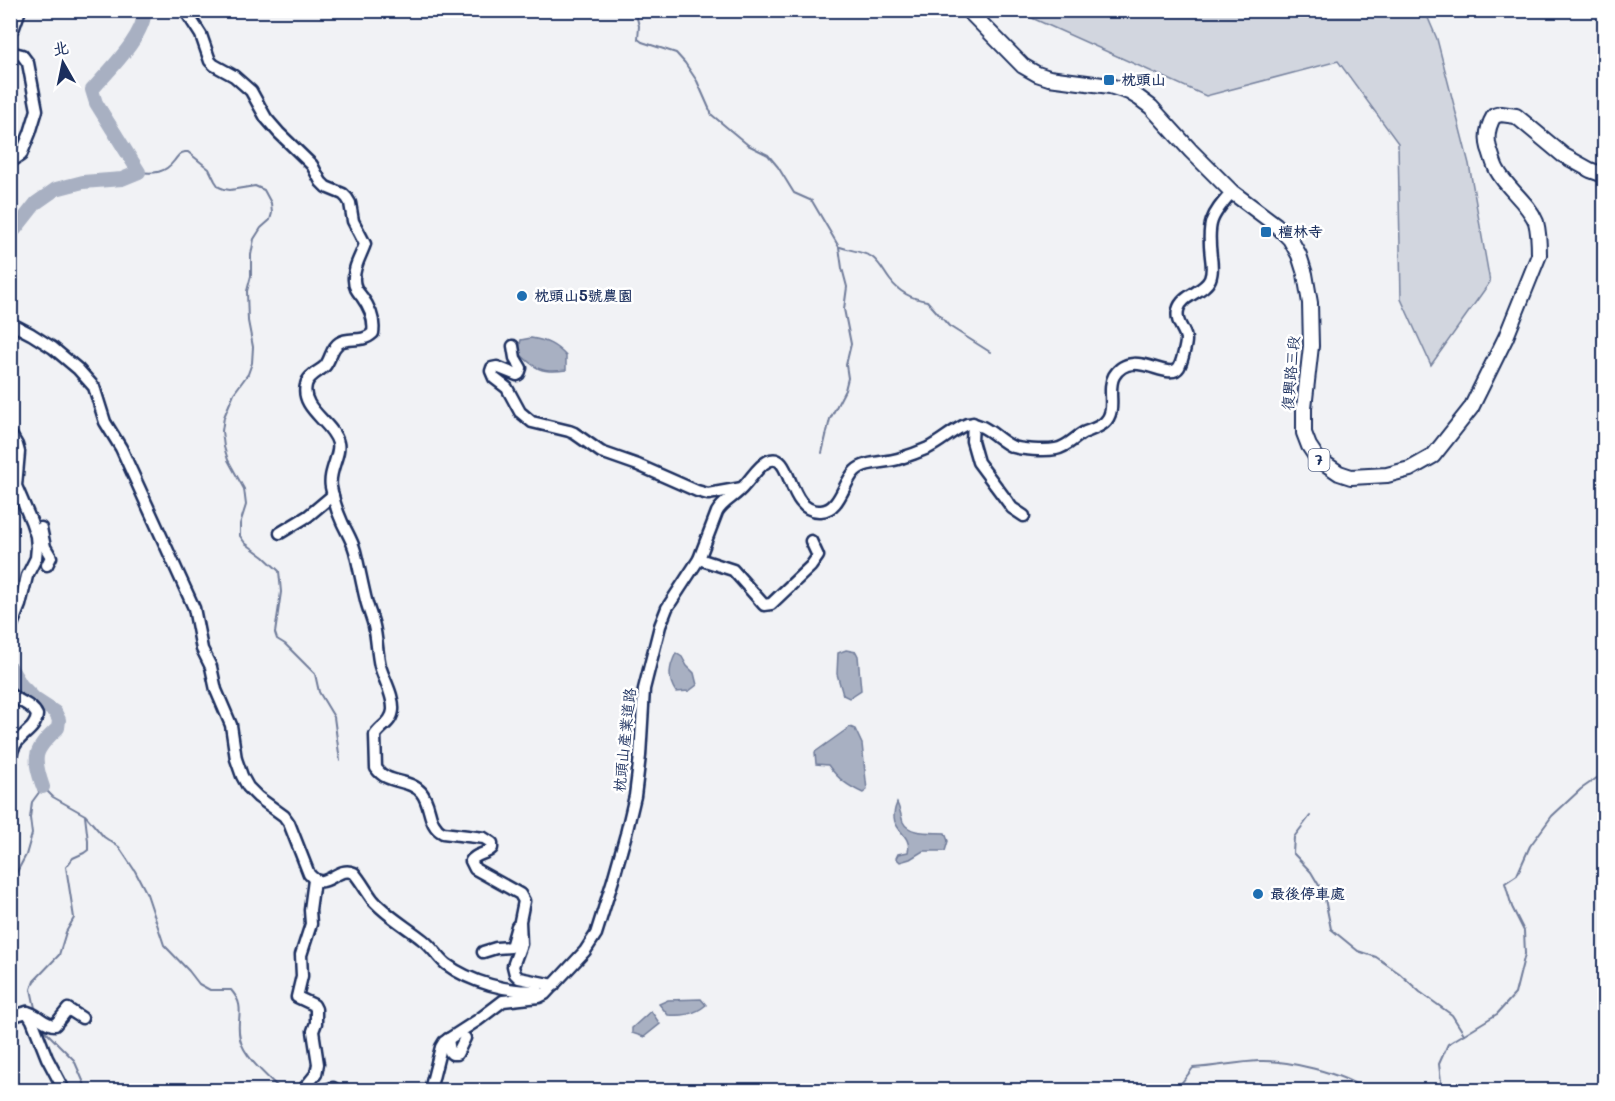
<svg xmlns="http://www.w3.org/2000/svg" width="1615" height="1101" font-family="Mali,'LXGW WenKai TC',sans-serif">
  <style>
    .green { fill: #d2d6df; stroke: #76829e; stroke-width: 1.5 }
    .water { fill: #a8b0c2; stroke: #707c9a; stroke-width: 1.5 }
    .lines { fill: none; stroke-linecap: round; stroke-linejoin: round }
    .stream { stroke: #707c9a; stroke-width: 2 }
    .river { stroke: #a8b0c2; stroke-width: 14 }
    .minor-casing { stroke: #1b2f5e; stroke-width: 15 }
    .major-casing { stroke: #1b2f5e; stroke-width: 18 }
    .minor { stroke: #fff; stroke-width: 10 }
    .major { stroke: #fff; stroke-width: 14 }
    .poi-dot { fill: #1f6fb2; stroke: #fff; stroke-width: 2 }
    .labels { text-anchor: middle; stroke-width: 5; stroke-linejoin: round; paint-order: stroke }
    .shield { fill: #fff; stroke: #5f6d8e; stroke-width: 1.5 }
    .shield-label { font-size: 14px; font-weight: bold; fill: #1b2f5e }
    .poi-label { font-size: 15px; font-weight: bold; fill: #1b2f5e; stroke: #fff; text-anchor: start }
    .street-label { font-size: 15px; fill: #1b2f5e; stroke: #fff }
  </style>
  <rect width="100%" height="100%" fill="#f1f2f5"/>
  <filter id="ink" filterUnits="userSpaceOnUse"><feTurbulence type="fractalNoise" baseFrequency=".0167" numOctaves="2"/><feDisplacementMap in="SourceGraphic" scale="12" xChannelSelector="R" yChannelSelector="G"/><feConvolveMatrix kernelMatrix="1 2 1 2 8 2 1 2 1" color-interpolation-filters="sRGB"/></filter>
  <g filter="url(#ink)">
    <path class="green" d="M1021,11H1425L1437,39L1469,164L1490,282L1431,365L1401,299L1398,143L1338,61L1206,96L1032,18Z"/>
    <g class="water">
      <path d="M531,338C546,340 556,345 566,356V370C541,374 534,368 518,352L521,340Z"/>
      <path d="M846,650L856,652L858,656L861,690L849,698L843,695L837,674L838,653Z"/>
      <path d="M676,653L682,657L687,666L694,673L697,685L689,691L676,692C667,679 669,667 676,653Z"/>
      <path d="M850,727L855,729L862,744L867,790L863,793C848,786 838,779 828,765L816,764L815,752Z"/>
      <path d="M897,803C900,809 901,816 903,822C909,835 932,832 945,833L948,841L945,851H923L910,859L900,862L896,858L898,854L908,852C913,831 885,831 897,803Z"/>
      <path d="M701,999L706,1005C694,1015 682,1016 668,1015L659,1004L668,1000Z"/>
      <path d="M651,1011L660,1024L644,1037L632,1033V1028Z"/>
    </g>
    <g class="lines">
      <g class="stream">
        <path d="M635,10L639,26L638,39L642,42L676,53L685,63L697,81L712,115L748,145L768,155L778,167L794,193L812,201L839,247L842,268L847,287L844,309L851,344L846,365L848,378L845,390L830,419L822,453"/>
        <path d="M139,172C154,174 165,173 174,161C178,156 179,153 185,152H188L209,169L215,181L219,187L224,189L230,190L255,186L264,190L271,203L272,213L270,220L261,228L254,239L251,255V276L247,291L248,321L253,347L252,363L248,374L234,393L224,417L222,431L224,447L228,460L244,489L246,505L240,524V536L245,543L264,557L279,571L281,592L275,633L277,639L285,644L315,674L319,692L334,717L340,761"/>
        <path d="M840,247C849,250 864,252 872,257C880,263 884,272 890,280C899,292 913,299 927,301L949,326L990,352"/>
        <path d="M1310,816L1294,837L1293,853L1311,872L1324,894L1331,929L1358,951L1376,957L1399,973L1420,992L1452,1015L1464,1034"/>
        <path d="M10,885L26,855L32,834L30,818L32,802L43,787L53,797L85,815L104,837L119,847L135,871L147,894L164,945L189,971L199,984L210,990H231C247,1008 235,1018 240,1039C244,1057 268,1077 281,1090"/>
        <path d="M35,1008L31,989L34,981L59,955L66,932L74,918L66,867L73,858L84,853L88,850V841L85,816"/>
        <path d="M40,1023L41,1027L74,1060L87,1090"/>
        <path d="M1176,1090L1193,1068C1215,1067 1237,1062 1259,1061C1289,1060 1341,1073 1366,1090"/>
        <path d="M1442,1090L1439,1064L1448,1044L1497,1014L1515,994L1525,954L1524,931L1512,907L1505,883L1517,875L1530,846L1552,816L1581,789L1604,773"/>
      </g>
      <g class="river">
        <path d="M10,236L36,203L56,189L83,182L122,179L139,172L96,103L92,90C109,70 144,37 145,10"/>
        <path d="M10,667L21,685L35,699L55,712L59,720L58,728C34,750 32,756 43,787"/>
      </g>
      <g class="minor-casing">
        <g id="minor">
          <path d="M185,10L201,35L210,61L214,65L234,76L251,91L266,118L279,133L312,165L321,182L326,187L343,194L347,198L350,203L353,221L365,244C361,256 353,267 354,280C354,288 358,292 362,297C370,308 375,320 373,333C361,344 350,336 339,343C331,348 331,359 325,366C319,372 308,375 306,385C300,409 333,422 338,443C341,454 328,472 331,487C333,498 337,511 342,522C346,531 352,540 355,551C359,567 362,584 366,600C368,609 372,617 374,626C377,639 377,653 380,666C384,680 394,696 393,710C392,722 381,726 375,735L376,768C387,785 409,778 421,792C432,805 427,825 443,833L484,838L492,843V848C486,855 476,853 471,861L475,869L520,894L524,901L520,921L521,944L513,966L515,974L519,978L554,985"/>
          <path d="M10,32L14,27L20,10"/>
          <path d="M10,52L22,55L28,63L37,110L30,133L21,155L15,159L10,161"/>
          <path d="M10,323L31,334L53,348L78,369L94,387L105,422L121,448L194,608L202,649L211,667L216,690L231,725L236,759L242,776L248,787L258,797L284,816L289,823L309,874C326,894 335,865 354,873C361,881 366,891 373,900C387,916 407,927 423,940C432,947 438,957 446,964C470,982 509,993 538,990"/>
          <path d="M513,346L515,358L521,368L519,374L517,375L497,367L492,368L491,371L494,378L507,388L520,412L532,422L569,431L574,433L601,452L638,465L697,491L708,494L742,488"/>
          <path d="M973,423L972,441L978,462L1007,501L1012,508L1024,516"/>
          <path d="M10,433L17,445L19,452L16,486L31,521L36,536L37,547L36,558L27,576L20,605L10,630"/>
          <path d="M41,528L45,547L51,557L47,565"/>
          <path d="M280,533L308,516L333,495"/>
          <path d="M699,559L733,570L764,605L771,604L811,566L818,556L811,541"/>
          <path d="M10,694C19,702 32,704 37,715C36,730 20,734 14,747C10,754 11,765 10,772"/>
          <path d="M483,952L496,948L511,947L517,926"/>
          <path d="M27,1012C38,1014 44,1025 55,1025L68,1009L82,1018"/>
          <path d="M10,1017L27,1012L32,1020L47,1058L64,1090"/>
          <path d="M448,1039L450,1052L452,1054H457L465,1038"/>
          <path d="M303,1090L316,1074L318,1064L313,1031L316,1023V1009L314,1005L297,997L302,976L301,955L311,924L310,910L314,880"/>
          <path d="M325,1090L333,1088L336,1090"/>
          <path d="M430,1090L441,1047L444,1042L478,1020L503,1001L539,997L545,994L585,951L596,934L613,880L626,834L635,796L640,756L644,689L660,626L667,608L699,559L717,512C723,501 735,497 743,487C751,479 758,466 768,461C793,449 786,514 821,511C840,510 843,483 855,471C865,461 885,463 898,459C908,456 919,452 928,448C942,441 953,430 967,424C984,422 997,439 1011,446C1020,450 1046,451 1056,449C1067,447 1074,438 1083,433C1090,430 1098,428 1104,423C1118,411 1106,390 1114,376C1132,346 1169,383 1179,367C1182,362 1186,345 1186,340C1186,330 1175,324 1178,310C1182,294 1204,293 1210,279C1213,272 1212,264 1211,257C1207,223 1210,217 1232,192"/>
        </g>
      </g>
      <g class="major-casing">
        <path id="major" d="M968,10L1023,66L1037,74L1049,78L1110,86L1129,92L1139,98L1151,107L1191,151L1232,192L1276,225L1290,239L1299,255L1305,274L1310,303L1311,346L1304,408V433L1309,446L1317,458L1339,473L1351,477L1387,475L1410,469L1433,456L1471,408L1506,337L1539,255C1539,244 1539,233 1536,222C1528,202 1507,189 1497,170C1493,163 1492,155 1489,148C1486,137 1488,126 1494,116L1501,114L1516,116L1563,155L1590,170L1604,175"/>
      </g>
      <use href="#minor" class="minor"/>
      <use href="#major" class="major"/>
    </g>
  </g>
  <g class="poi-dot">
    <rect x="1103" y="74" width="12" height="12" rx="3"/>
    <rect x="1260" y="226" width="12" height="12" rx="3"/>
    <circle cx="522" cy="296" r="6"/>
    <circle cx="1258" cy="894" r="6"/>
  </g>
  <g class="labels">
    <rect class="shield" x="1308.5" y="449" width="21" height="22" rx="4.5"/>
    <g class="shield-label">
      <text x="1319" y="465">7</text>
    </g>
    <g class="poi-label">
      <text x="1121" y="85">枕頭山</text>
      <text x="1278" y="237">檀林寺</text>
      <text x="534" y="301">枕頭山5號農園</text>
      <text x="1270" y="899">最後停車處</text>
    </g>
    <g class="street-label">
      <text transform="translate(1291 373) rotate(-85)" y="5">復興路三段</text>
      <text transform="translate(625 740) rotate(-84)" y="5">枕頭山產業道路</text>
    </g>
  </g>
  <rect width="1615" height="1101" fill="none" stroke="#fff" stroke-width="36"/>
  <rect x="18" y="18" width="1579" height="1065" fill="none" stroke="#1b2f5e" stroke-width="2" filter="url(#ink)"/>
  <g transform="translate(63 63) rotate(351)" stroke="#ffffff" stroke-width="4.5" paint-order="stroke">
  <path d="M0-4.5L10 22L0 15L-10 22Z" fill="#1b2f5e"/>
  <text y="-9" font-size="16" font-weight="bold" text-anchor="middle" fill="#1b2f5e">北</text>
  </g>
</svg>
